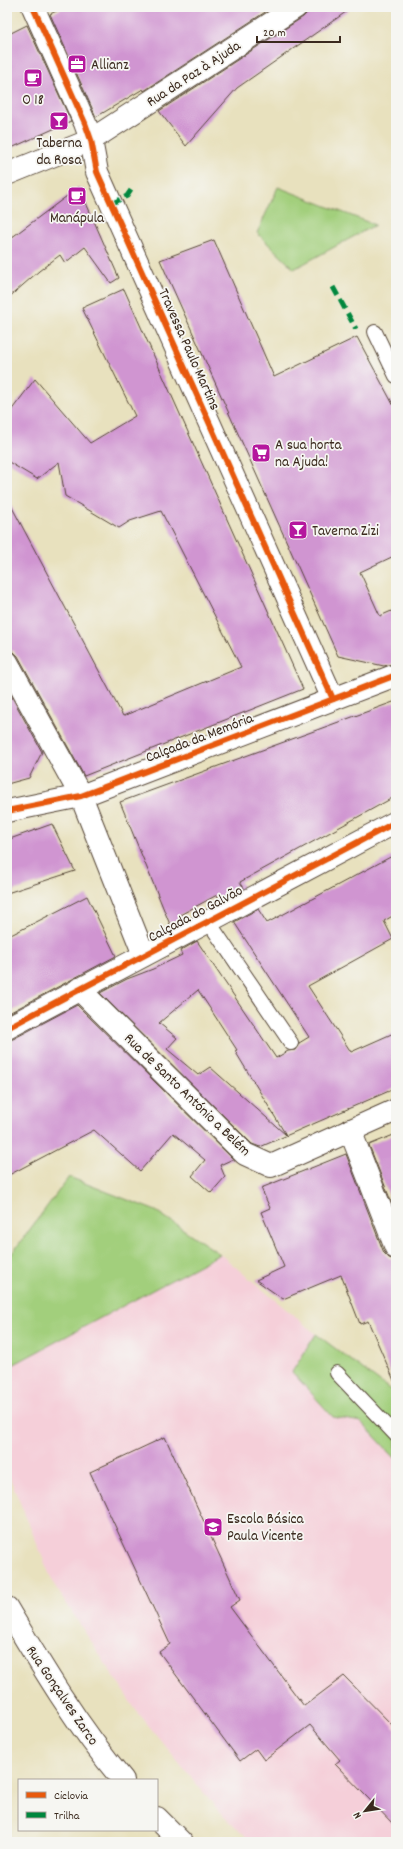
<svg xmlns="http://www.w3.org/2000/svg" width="403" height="1849" font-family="Dekko,sans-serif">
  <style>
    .built { fill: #f5cfd9 }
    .green { fill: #a2cf7c; stroke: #6e7c4d }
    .building { fill: #d095d1; fill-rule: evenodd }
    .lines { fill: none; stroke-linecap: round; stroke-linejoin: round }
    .lane-casing { stroke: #554536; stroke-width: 16 }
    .street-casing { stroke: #554536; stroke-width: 24 }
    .lane { stroke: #fff; stroke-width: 14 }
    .street { stroke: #fff; stroke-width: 22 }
    .quiet { stroke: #00873e; stroke-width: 5; stroke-dasharray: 10 5; stroke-linecap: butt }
    .cycleway-casing { stroke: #f6f6f2; stroke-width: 8 }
    .cycleway { stroke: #e8590c; stroke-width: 6 }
    .labels { text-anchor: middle; stroke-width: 3.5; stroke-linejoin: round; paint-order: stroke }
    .poi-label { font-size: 15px; fill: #3b2a1e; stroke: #f6f6f2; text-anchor: start }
    .street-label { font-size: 15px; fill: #3b2a1e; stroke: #f6f6f2 }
  </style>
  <rect width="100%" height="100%" fill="#f6f6f2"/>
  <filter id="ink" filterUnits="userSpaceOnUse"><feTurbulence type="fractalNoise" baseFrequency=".025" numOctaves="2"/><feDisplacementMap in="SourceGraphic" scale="8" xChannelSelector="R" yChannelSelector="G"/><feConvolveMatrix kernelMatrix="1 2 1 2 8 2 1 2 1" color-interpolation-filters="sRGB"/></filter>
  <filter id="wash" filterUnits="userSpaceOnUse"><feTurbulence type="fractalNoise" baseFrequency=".012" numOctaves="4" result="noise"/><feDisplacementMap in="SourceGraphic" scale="16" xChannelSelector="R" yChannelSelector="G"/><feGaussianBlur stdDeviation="0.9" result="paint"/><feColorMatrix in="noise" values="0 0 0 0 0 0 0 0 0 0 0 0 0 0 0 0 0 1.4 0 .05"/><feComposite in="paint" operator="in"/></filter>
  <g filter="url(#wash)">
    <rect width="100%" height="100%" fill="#e8e1be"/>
    <path class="built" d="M220,1254L316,1334L292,1372L332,1417L361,1422L396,1459V1842H253L223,1816L135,1709L53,1583L7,1471V1368Z"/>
    <g class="green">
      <path d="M278,187L375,225L294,269L257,233Z"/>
      <path d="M69,1177L156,1211L220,1254L7,1368V1260Z"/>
      <path d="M316,1334L396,1394V1459L361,1422L333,1417L292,1372Z"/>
    </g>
    <g id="blocks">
      <g class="building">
        <path d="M65,7H273L144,91L143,89L96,117L50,14Z"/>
        <path d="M308,7H353L237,88L186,146L159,111L303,17L307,13Z"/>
        <path d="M27,25L71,121L7,150V35Z"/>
        <path d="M79,187L119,278L111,283L85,247L65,263L60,255L39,271L7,299V241Z"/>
        <path d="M214,240L274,377L357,337L396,410V555L360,572L380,616L396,609V663L384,666L338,656L160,260Z"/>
        <path d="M124,289L303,689L84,776L18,656L13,651L7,650V498L123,716L241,667L161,511L130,521L119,528L65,496L59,462L37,479L7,461V416L35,379L90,443L135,416L82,308Z"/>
        <path d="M7,688L42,752L29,778L7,784Z"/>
        <path d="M396,701V796L240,882L244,888L220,901L217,895L180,915L183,921L171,927L120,802Z"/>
        <path d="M52,824L75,871L7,893V840Z"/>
        <path d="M396,854V914L384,921L393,939L308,986L351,1052L396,1032V1088L260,1147L252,1144L100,993L127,979L153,969L182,955L180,951L197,941L276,1058L288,1051L295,1050L299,1043L309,1037L234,922L258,909L267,923ZM198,990L237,1050L235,1051L286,1135L210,1067L198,1075L167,1049L177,1038L159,1023Z"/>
        <path d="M87,896L116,956L7,1014V937Z"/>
        <path d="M77,1005L233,1159L220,1165L225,1177L211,1193L192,1176L205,1160L173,1133L140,1171L94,1130L7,1176V1040L13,1039Z"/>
        <path d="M396,1134V1214L369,1145Z"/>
        <path d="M346,1154L384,1253L389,1258L396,1260V1385L368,1321L360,1324L341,1275L283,1299L256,1280L284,1267L261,1212L270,1208L261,1188Z"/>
        <path d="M165,1437L240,1600L230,1607L304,1706L344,1676L396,1729V1827L335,1764L340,1760L310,1725L264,1760L256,1749L240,1761L159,1652L170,1644L90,1472Z"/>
      </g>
    </g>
  </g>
  <g filter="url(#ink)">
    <use href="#blocks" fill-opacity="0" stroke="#554536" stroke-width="1"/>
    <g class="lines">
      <g class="lane-casing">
        <g id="lane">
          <path d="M375,332L396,376"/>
          <path d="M208,921L291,1043"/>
          <path d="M337,1373L396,1435"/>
        </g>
      </g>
      <g class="street-casing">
        <g id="street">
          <path d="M33,7L85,123L91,140L97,172L333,699"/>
          <path d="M7,174L91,140L296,7"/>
          <path d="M7,662L81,796L144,955"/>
          <path d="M7,811L81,796L396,675"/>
          <path d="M79,989L245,1154L271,1166L396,1110"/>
          <path d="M7,1028L396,822"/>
          <path d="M350,1130L396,1248"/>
          <path d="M7,1608C42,1667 78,1727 123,1780"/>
          <path d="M157,1818L181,1842"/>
        </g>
      </g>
      <use href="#lane" class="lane"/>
      <use href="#street" class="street"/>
      <g class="quiet">
        <path d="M111,204L127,196L133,187"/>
        <path d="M333,287L356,329"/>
      </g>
      <g class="cycleway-casing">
        <g id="cycleway">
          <path d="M33,7L85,123L91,140L97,172L333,699"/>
          <path d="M7,811L81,796L396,675"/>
          <path d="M7,1028L396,822"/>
        </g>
      </g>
      <use href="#cycleway" class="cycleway"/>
    </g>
  </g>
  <defs>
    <g id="office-square" transform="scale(1)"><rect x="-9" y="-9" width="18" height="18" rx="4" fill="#b5179e" stroke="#f6f6f2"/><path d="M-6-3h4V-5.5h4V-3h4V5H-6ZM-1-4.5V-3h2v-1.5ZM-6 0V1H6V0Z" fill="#fff"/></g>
    <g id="cafe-square" transform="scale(1)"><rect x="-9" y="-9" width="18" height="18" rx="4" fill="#b5179e" stroke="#f6f6f2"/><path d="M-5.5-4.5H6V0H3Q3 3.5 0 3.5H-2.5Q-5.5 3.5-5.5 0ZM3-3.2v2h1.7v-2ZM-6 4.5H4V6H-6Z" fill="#fff"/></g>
    <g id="bar-square" transform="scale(1)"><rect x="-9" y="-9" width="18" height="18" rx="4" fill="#b5179e" stroke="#f6f6f2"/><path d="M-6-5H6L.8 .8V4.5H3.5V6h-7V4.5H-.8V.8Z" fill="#fff"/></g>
    <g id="supermarket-square" transform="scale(1)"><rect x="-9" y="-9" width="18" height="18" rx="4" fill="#b5179e" stroke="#f6f6f2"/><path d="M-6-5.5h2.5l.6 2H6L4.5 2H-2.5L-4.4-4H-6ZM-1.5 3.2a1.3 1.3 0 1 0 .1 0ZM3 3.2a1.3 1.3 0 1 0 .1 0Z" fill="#fff"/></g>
    <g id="school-square" transform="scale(1)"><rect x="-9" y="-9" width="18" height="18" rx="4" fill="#b5179e" stroke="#f6f6f2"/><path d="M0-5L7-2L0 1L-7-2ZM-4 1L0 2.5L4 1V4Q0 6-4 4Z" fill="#fff"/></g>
  </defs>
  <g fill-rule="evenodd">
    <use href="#office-square" x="77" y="64"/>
    <use href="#cafe-square" x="33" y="78"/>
    <use href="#bar-square" x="59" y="121"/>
    <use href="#cafe-square" x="77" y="196"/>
    <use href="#supermarket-square" x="261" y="453"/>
    <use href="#bar-square" x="298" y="530"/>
    <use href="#school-square" x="213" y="1527"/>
  </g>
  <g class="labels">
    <g class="poi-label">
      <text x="91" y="69">Allianz</text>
      <text x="33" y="104" text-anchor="middle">O 18</text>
      <text x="59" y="147" text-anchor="middle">Taberna<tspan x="59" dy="17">da Rosa</tspan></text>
      <text x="77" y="222" text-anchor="middle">Manápula</text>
      <text x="275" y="449">A sua horta<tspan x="275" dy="17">na Ajuda!</tspan></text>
      <text x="312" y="535">Taverna Zizi</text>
      <text x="227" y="1523">Escola Básica<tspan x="227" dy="17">Paula Vicente</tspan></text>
    </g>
    <g class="street-label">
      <text transform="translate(193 73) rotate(-33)" y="5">Rua da Paz à Ajuda</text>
      <text transform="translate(190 349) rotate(66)" y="5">Travessa Paulo Martins</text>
      <text transform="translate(199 737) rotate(-21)" y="5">Calçada da Memória</text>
      <text transform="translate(195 913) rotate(-28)" y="5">Calçada do Galvão</text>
      <text transform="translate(188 1094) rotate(44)" y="5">Rua de Santo António a Belém</text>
      <text transform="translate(63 1695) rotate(56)" y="5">Rua Gonçalves Zarco</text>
    </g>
  </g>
  <rect width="403" height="1849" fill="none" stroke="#f6f6f2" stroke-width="24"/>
  <rect x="18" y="1779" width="140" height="52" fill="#f6f6f2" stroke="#aba49d"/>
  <rect x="26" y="1792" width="20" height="6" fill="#e8590c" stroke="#aba49d"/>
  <text x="54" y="1799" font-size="12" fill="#3b2a1e">Ciclovia</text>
  <rect x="26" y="1812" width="20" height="6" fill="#00873e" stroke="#aba49d"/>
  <text x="54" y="1819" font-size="12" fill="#3b2a1e">Trilha</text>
  <g transform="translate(365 1811) rotate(240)" stroke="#f6f6f2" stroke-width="3" paint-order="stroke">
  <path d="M0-3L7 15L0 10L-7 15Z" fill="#3b2a1e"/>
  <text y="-6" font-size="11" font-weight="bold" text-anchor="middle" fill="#3b2a1e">N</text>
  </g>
  <path d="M257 36v6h83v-6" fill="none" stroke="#3b2a1e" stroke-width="2"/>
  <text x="263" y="36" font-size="12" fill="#3b2a1e" stroke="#f6f6f2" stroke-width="3" paint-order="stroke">20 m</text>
</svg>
